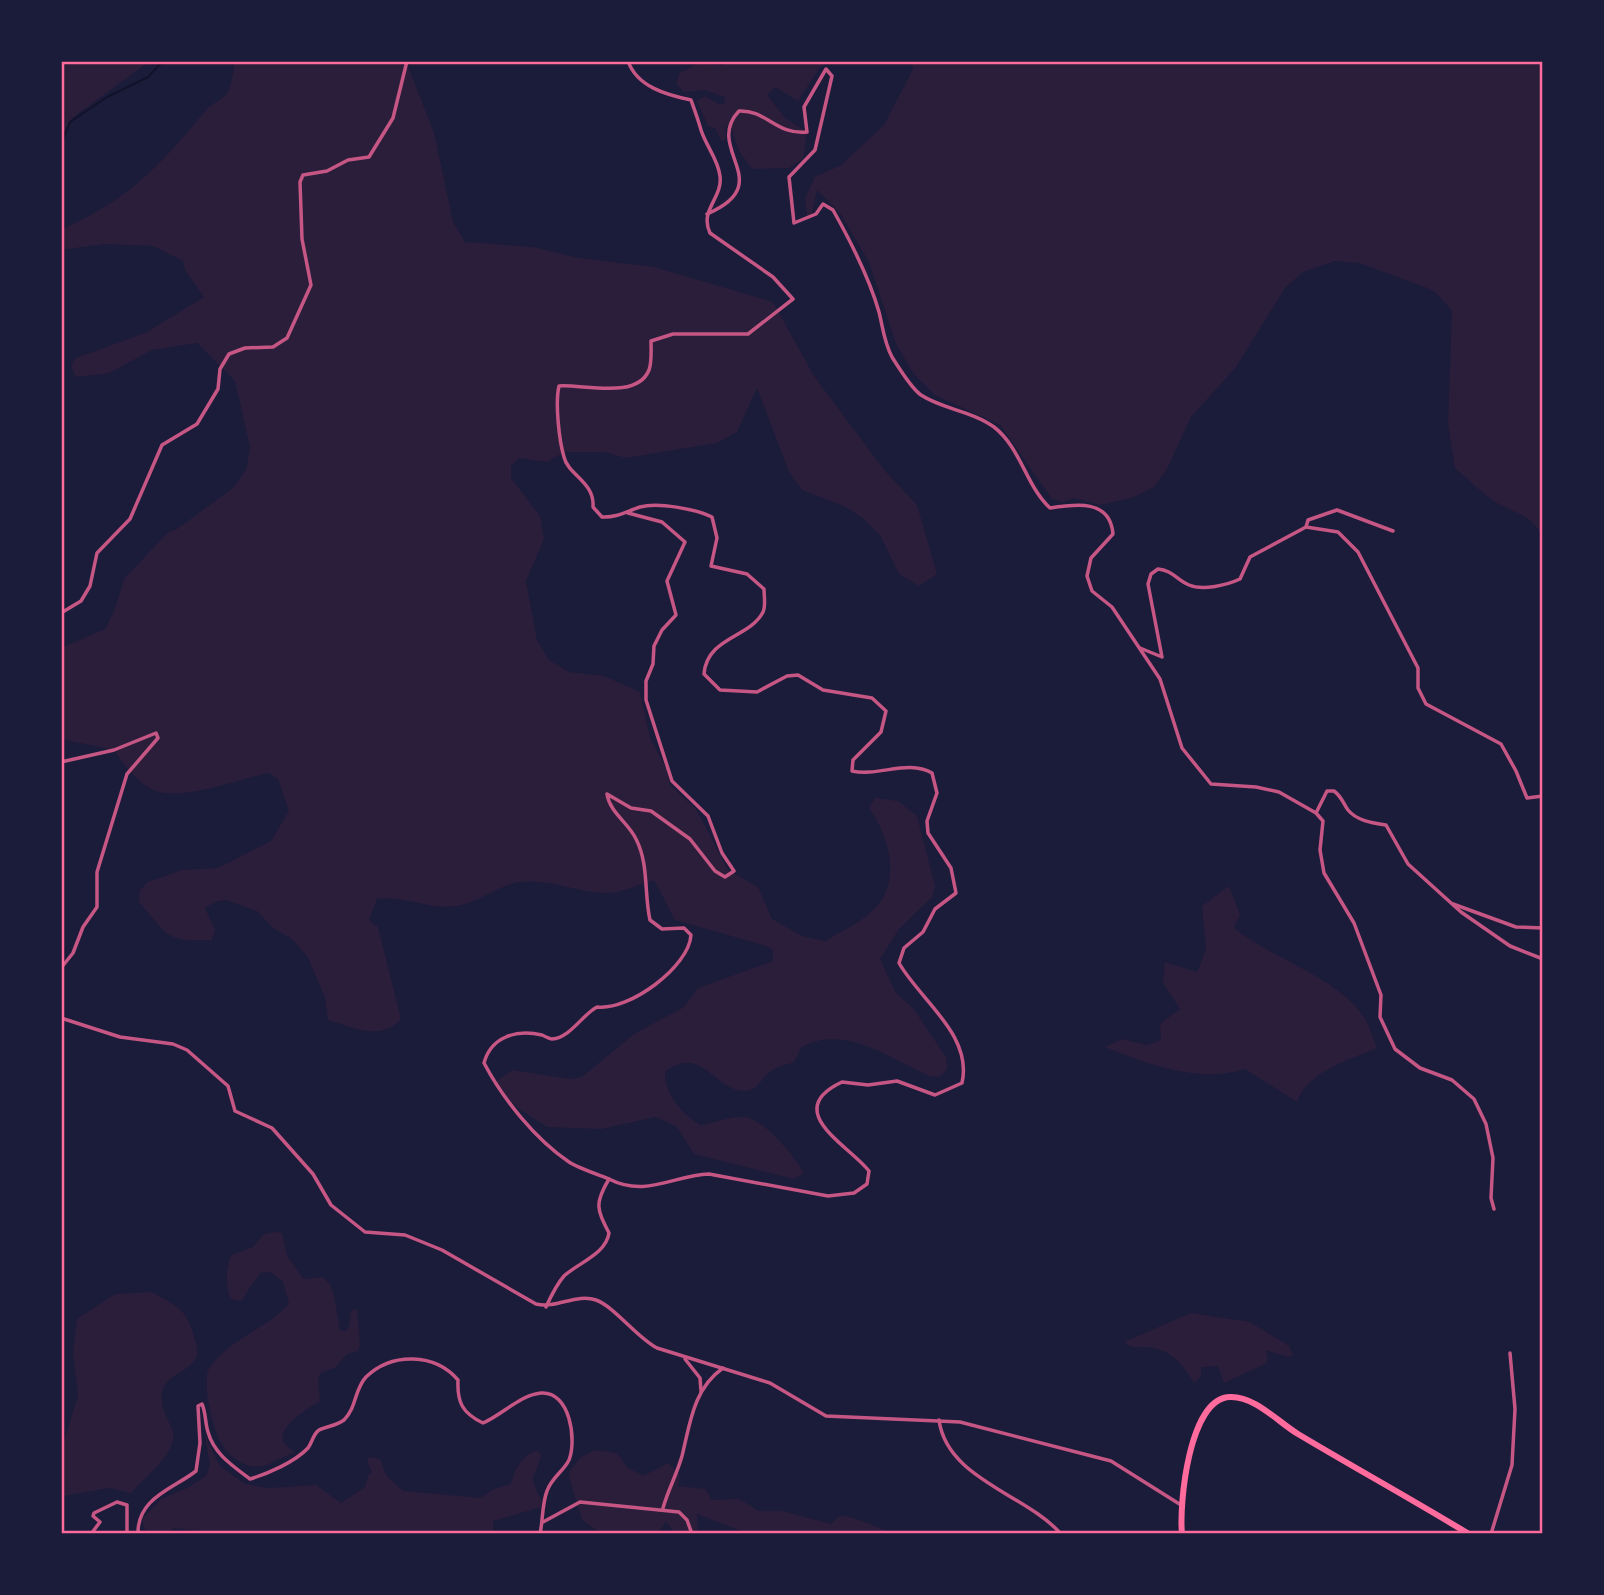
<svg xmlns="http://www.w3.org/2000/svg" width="1604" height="1595" font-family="'IBM Plex Sans',sans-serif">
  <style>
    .green { fill: #2a1e3b }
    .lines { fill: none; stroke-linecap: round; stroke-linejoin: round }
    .stream { stroke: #12122b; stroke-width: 2 }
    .minor { stroke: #c65784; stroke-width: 3.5 }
    .trunk { stroke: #ff6b9d; stroke-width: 6 }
    .neatline { fill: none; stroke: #ff6b9d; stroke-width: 2.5 }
  </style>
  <rect width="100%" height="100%" fill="#1b1b3a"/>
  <g class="green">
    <path d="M61,61H150L72,118L61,138Z"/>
    <path d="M235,61H406L434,133L453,222L465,242L533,247L579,258L654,267L773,302L814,376L885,471L917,505L937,574L919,586L899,574L880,535L864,519L844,506L802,490L789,472L757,388L737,432L717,443L626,458L605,452H564L547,462L519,458L511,466V478L540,516L544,539L526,581L537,640L549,660L569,672L604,676L640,692L650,738L667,770L670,785L696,809L728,870L758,887L772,919L802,936L825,941C840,932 858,924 871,912C903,884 890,838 869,808L875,798L898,801L917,816L935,886L932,897L899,929L880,959L896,993L913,1008L946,1057L947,1069L940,1077L929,1076C890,1058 842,1023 801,1048L794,1062C787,1065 778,1066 773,1070C762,1076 758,1092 743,1091C713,1089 701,1044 665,1072C665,1096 681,1112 700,1125C713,1123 731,1116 744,1117C765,1119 794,1156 804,1173L794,1179L694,1154L677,1127L656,1117L601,1129L547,1127L518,1108L493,1084L512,1070L570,1079L582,1077L634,1034L684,1007L698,988L773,961V950L763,945L675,920L654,880C640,884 622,893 607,893C577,893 552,879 522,882C500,883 480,903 456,906C428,910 407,896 377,899L369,920L378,927L401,1019C381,1042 352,1027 328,1020L325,997L307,956L292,939L273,928L257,911L226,900L215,902L205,908L215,930L212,940C164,942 169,936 139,902L140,890L148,882L182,870L218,868L271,841L289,811L278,779L268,773C242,779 181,801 156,791C139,785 124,765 114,750L61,739V648L105,629L115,609L124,579L167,533L177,529L233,488L246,470L250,447L235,381L197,343L152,350L109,373L76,377L71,367L76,358L145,333L204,297L185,270L183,261L153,246L104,244L61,250V230C130,198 158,168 206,110C212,103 222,100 227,93C232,86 233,70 235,61Z"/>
    <path d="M728,61H829L820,67L798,101L775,87L767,95L785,118L807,132L803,159L789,168L752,169L739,151L730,125L725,127L726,138L722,142L715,128L708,126L697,101L705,96L720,105L725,103L724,97L705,90L684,92L676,83L680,73L697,64L722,65Z"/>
    <path d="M911,61H1543V537C1526,509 1516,516 1494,501C1480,492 1467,478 1455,468L1448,424L1452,311L1437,294L1427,288L1359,263L1335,261L1303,272L1285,288L1236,367L1191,417L1167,469L1154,487L1132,498L1100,505L1074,498L1063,502L1052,499L1000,425L935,395L914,374L896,344L869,262L840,213L817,190L812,213L807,216L805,198L815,177L841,165L884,125L913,69Z"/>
    <path d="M1229,886L1240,915L1234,928C1271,958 1334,976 1361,1013C1369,1022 1372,1037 1377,1048C1349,1060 1308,1071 1297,1102L1245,1069C1199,1084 1147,1064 1105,1047L1122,1039L1147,1045L1161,1040L1160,1024L1180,1009L1163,983L1165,962L1197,972L1206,949L1202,906Z"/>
    <path d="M275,1232L282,1233L287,1256L304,1279L322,1277L330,1284L334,1295L340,1330L346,1331L349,1326L351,1310L357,1309L360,1345L358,1351L347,1354L336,1367L321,1373L318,1379L320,1401C308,1409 276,1426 284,1443L295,1453C279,1456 268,1470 250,1466C237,1463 225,1452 219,1439C212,1426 201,1378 210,1367C231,1338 265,1330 289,1304L283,1282L270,1272L260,1273L241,1301L230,1299C226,1282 225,1272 231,1255L253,1247L264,1234Z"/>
    <path d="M151,1292C179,1307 186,1308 195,1340C197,1347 199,1353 195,1360C185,1374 166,1374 162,1393C160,1406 167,1417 172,1429C181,1450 144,1478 131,1493L109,1488L64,1496L61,1451L78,1396L73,1353L77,1319L115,1294Z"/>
    <path d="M1191,1313L1250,1322L1289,1346L1293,1355L1288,1357L1266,1350L1268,1360L1265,1364L1224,1383L1218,1366L1201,1367V1376L1194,1383C1182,1363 1171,1349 1146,1347C1137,1347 1130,1348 1124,1342Z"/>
    <path d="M205,1436L220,1466L245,1484L268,1488L316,1485L341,1503L365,1487L368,1476L372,1472L367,1462L369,1457L380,1459L386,1475L403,1491L480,1498L494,1489L511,1484C513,1472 523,1454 536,1451L541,1454C536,1482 526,1469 542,1502L541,1507L493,1521V1534H220L175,1528L165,1534H146L142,1519L161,1499L187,1488L206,1476L210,1465Z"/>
    <path d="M594,1450L617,1453L627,1467L643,1476L668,1463L680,1475L678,1486L706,1489L711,1500L739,1499L759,1511H783L831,1524C832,1523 838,1517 840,1516C847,1514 884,1529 891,1534H749L697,1514L698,1534H675L666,1521L658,1534H602L582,1520C578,1503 571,1490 569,1472L580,1458Z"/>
  </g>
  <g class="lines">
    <path class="stream" d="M61,144L70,122L107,97L148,77L163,61"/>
    <g class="minor">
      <path d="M707,214C779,183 703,149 739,111C767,110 776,135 807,132L804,107L826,69L832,76L815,150L789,177L794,223L816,214L823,204L833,210C851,242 869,277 879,312C883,328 884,342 892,357C899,368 911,388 921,395C942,409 972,411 994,427C1021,448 1026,486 1050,508C1076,504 1110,499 1113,534L1091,558L1087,576L1092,591L1112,607L1160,679L1182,748L1211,784L1256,787L1279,792L1316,813L1323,821L1320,850L1324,873L1354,923L1381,995L1380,1017L1395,1049L1420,1068L1452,1080L1474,1099L1486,1124L1493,1158L1491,1198L1494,1209"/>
      <path d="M1393,531L1337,510L1308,520L1306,527L1338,532L1358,552L1418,668V688L1426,704L1501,744L1516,771L1527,798L1543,796"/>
      <path d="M61,613L81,601L90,586L97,553L130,519L162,445L197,424L218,389L220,369L229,354L245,348L273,347L287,338L311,285L302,239L300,182L303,175L327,171L348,160L369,157L393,118L407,61"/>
      <path d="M1140,648L1162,657L1148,584L1151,574L1158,569C1172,570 1177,580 1189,585C1203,591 1227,585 1240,579L1250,557L1306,527"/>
      <path d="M61,762L114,750L156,733L158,738L127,774L97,872V907L83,927L73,953L61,968"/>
      <path d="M1316,813L1327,791H1334C1342,797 1343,803 1348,810C1357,821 1373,823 1386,825L1408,864L1461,912L1510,946L1543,959"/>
      <path d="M1453,904L1516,927L1543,928"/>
      <path d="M61,1018L120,1037L173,1044L187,1050L228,1086L235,1111L272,1128L313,1174L331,1205L365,1232L405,1235L442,1250L536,1304C557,1309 576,1293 596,1300C615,1307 636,1337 657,1348L770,1383L826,1416L960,1422L1111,1461L1181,1505"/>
      <path d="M609,1179C599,1175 576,1167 569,1162C535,1139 503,1099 484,1063C491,1037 516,1029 542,1035C544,1036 550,1039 552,1039C570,1038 583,1014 597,1007C629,1011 689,967 691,935L684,928L662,929L650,920C644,894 649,864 636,839C628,822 610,813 607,794L631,808L651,811L690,839L715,871L725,877L734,871L722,853L708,816L672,781L646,700V681L653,664L654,646L662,630L676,615L667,581L685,542L662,522L628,513"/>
      <path d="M546,1307C551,1296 556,1285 564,1276C578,1263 606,1254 609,1233C597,1209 594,1204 609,1179C646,1198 674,1175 709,1174L828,1196L854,1193L867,1184L869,1171C850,1146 780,1111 842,1082L868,1085L897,1081L935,1095L962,1083C973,1035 920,1000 899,963L904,948L923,932L935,909L956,893L951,868L928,833L927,821L937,793L932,773C908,759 878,777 852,771L853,760L881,732L886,711L872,698L823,690L798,675L787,676L757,692L720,690L704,674C707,637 750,638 763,612C766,606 764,596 764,589L747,574L711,566L717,538L712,517C695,509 658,502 640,507C627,511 617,518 602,517L593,507C595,482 568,475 564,457C559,440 555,403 559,386C583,384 637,400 649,370C652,362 651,350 651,341L673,334H748L793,299L773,277L710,233C699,210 723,198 720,176C718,159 706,146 701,130C698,119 695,111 691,100C667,95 637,87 628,61"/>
      <path d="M685,1359L700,1378L701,1391"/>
      <path d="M939,1420C947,1479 1026,1494 1061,1534"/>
      <path d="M663,1508C668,1490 677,1474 682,1456C690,1424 693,1389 723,1368"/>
      <path d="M543,1522L580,1502L679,1512L687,1520L692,1534"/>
      <path d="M91,1534L100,1522L93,1516L94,1513L117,1502L127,1505V1534"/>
      <path d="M138,1534C137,1498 173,1489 196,1471L200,1443L198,1406L202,1404C206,1413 205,1423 208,1432C214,1454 233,1466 250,1479C267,1474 295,1462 308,1448C312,1443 313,1434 319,1430C327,1426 336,1426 344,1420C357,1407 354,1390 366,1377C392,1352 435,1353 458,1380C457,1402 462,1413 483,1423C502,1415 520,1395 541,1393C570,1391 577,1440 569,1460C563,1472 552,1477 547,1491C542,1504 543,1520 540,1534"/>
      <path d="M1491,1534L1512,1465L1515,1409L1510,1353"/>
    </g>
    <path class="trunk" d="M1182,1534C1179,1504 1189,1398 1230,1397C1255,1396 1278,1422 1298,1434C1355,1468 1413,1500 1469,1534"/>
  </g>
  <rect width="1604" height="1595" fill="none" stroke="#1b1b3a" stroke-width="126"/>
  <rect x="63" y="63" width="1478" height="1469" class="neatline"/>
</svg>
